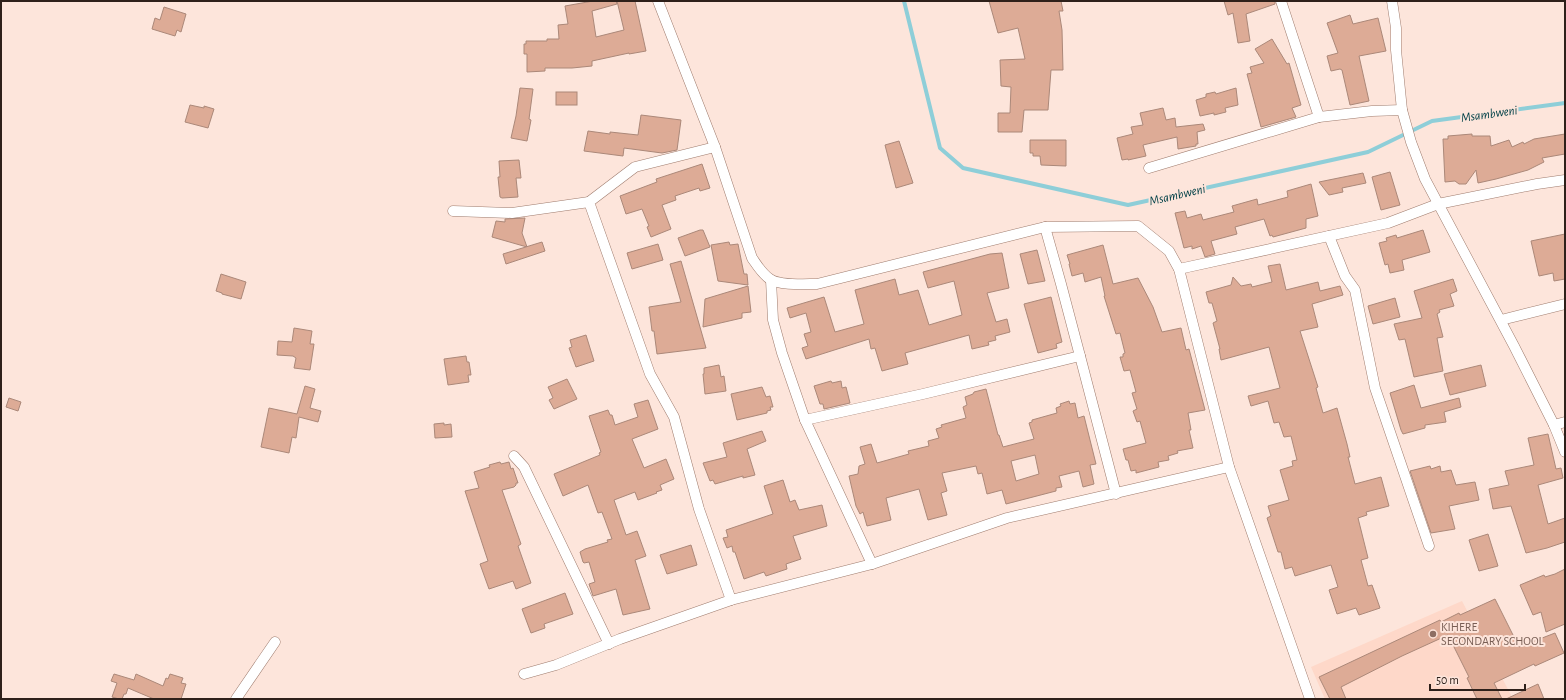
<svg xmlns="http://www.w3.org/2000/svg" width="1566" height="700" font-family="'Alegreya Sans',sans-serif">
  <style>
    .built { fill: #fed8c9 }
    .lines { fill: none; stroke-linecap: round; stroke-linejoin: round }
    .stream { stroke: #8eced8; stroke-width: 4 }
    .building { fill: #ddab96; stroke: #ab8879; fill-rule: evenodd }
    .minor-casing { stroke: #9f7c6e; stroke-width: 11 }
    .minor { stroke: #fff; stroke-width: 10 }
    .education-dot { fill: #8d6e63; stroke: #fde5db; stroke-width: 1.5 }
    .labels { text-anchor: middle; stroke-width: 4; stroke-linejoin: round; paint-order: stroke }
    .education-label { font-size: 12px; fill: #785e54; stroke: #fde5db; text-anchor: start }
    .water-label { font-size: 13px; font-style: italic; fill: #014047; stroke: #fde5db }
  </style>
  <rect width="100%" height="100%" fill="#fde5db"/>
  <path class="built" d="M1462,601L1513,699H1325L1311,667Z"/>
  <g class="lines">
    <path class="stream" d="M904,1L940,148L963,168L1128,205L1368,152L1432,121L1565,103"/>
  </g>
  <g class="building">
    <path d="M593,1H616L617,4L592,11L596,37L624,30L617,1H635L646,51L629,54V53L592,61V66L572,68H545V71L527,72V54H524V44H526V41H547V39H559L558,25L568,24L565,6Z"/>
    <path d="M989,1H1061L1063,11H1059L1062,30L1063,70H1051L1048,110H1024L1022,132H998V113H1010L1011,87L1001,86L1000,60L1025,59L1018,28L998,33Z"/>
    <path d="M1224,1H1275V4L1246,14L1250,41L1238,43L1233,13L1228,15Z"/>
    <path d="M164,7L186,14L181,32L177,30L175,36L152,29L155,18L160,20Z"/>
    <path d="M1350,15L1353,24L1378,18L1386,51L1359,56L1369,101L1350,105L1342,70L1340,69L1331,71L1327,56L1338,53L1327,23Z"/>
    <path d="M1272,39L1287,64L1289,63L1301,105L1292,108L1296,117L1261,127L1247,74L1252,73L1250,67L1264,63L1255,49Z"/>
    <path d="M520,88L533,89L529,119L531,120L527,141L511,138L516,116Z"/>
    <path d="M1236,88L1238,105L1225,108L1226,112L1214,115V113L1200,116L1196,100L1206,97V94L1215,92L1216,94Z"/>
    <rect x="556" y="92" width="21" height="13"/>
    <path d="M190,105L204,108V106L214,109L208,128L185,122Z"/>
    <path d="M1163,108L1166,120L1175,118L1176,127L1203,124L1205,130L1197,132L1198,144H1196V146L1178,149L1177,137L1143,145L1146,156L1128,160V159L1122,160L1117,138L1133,134L1131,127L1143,125L1140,113Z"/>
    <path d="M641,115L681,120L677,150L662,153L624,148L623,156L584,151L588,131L610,134V132L638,135Z"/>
    <path d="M1472,134V136H1490L1491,146L1509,140L1512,147L1523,142L1524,144L1534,139L1565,134V154L1542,158L1544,162L1528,170L1496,179L1478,183L1476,170L1466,184H1459L1455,181L1445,182L1443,139H1448V136Z"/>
    <path d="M1030,140H1066V166L1041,165L1040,156H1033V153H1030Z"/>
    <path d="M899,141L913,183L896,188L885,145Z"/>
    <path d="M519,160L521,178H516L518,197L502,198L500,197L498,177H500L499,161Z"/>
    <path d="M702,164L710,188L700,191L699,188L675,196L676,200L662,205L671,229L651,237L647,227L649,226L642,209L626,214L620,196L657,182L656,179Z"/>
    <path d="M1390,172L1400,205L1381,210L1372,177Z"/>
    <path d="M1363,173L1366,183L1342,188L1343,192L1329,195L1319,182Z"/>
    <path d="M1311,184L1318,216L1306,219V228L1273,237L1272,235L1270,236L1264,219L1235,227L1237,234L1211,241L1215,254L1205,257L1201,246L1192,249V246L1184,248L1175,213L1185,211L1187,218L1201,214L1203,220L1234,212L1232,206L1257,199L1258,205L1288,197L1287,191Z"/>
    <path d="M525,218L522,233L527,247L492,237L496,221L505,222V219Z"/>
    <path d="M700,230H703L710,247L685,256L678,238Z"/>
    <path d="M1423,230L1430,252L1402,260L1404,270L1390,273L1388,264L1385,265L1379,243L1387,241L1386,238L1396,235L1397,238Z"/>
    <path d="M1565,234V279L1554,281L1553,273L1539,276L1531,241Z"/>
    <path d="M542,242L545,251L506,264L503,254Z"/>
    <path d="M729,242L730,245L738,244L744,274H747L748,285L718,281L711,245Z"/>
    <path d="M658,244L663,260L632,269L627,253Z"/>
    <path d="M1103,245L1113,284L1138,278L1153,307L1162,332L1181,328L1186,350L1189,349L1205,410L1188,413L1191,430H1189L1193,448L1177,451L1178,453L1168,456L1169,460L1158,462L1159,467L1136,473V470L1131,471L1128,460H1126L1123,449L1146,443L1140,421L1137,422L1133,411L1137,409L1132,393L1136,392L1130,370L1124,371L1120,357H1123V354L1125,353L1120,333L1116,334L1104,296H1105L1101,277L1085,282L1083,273L1072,276L1069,264H1070L1067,255Z"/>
    <path d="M1037,250L1045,281L1028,284L1020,254Z"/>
    <path d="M1002,253L1009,288L987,293L996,322L1007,319L1010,332L995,336L996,340L988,342L989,345L972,349L969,335L905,353L908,364L882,371L875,348L871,349L869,339L806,359L802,348L808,346L804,334L811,332L806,313L790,318L787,308L824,297L835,332L864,324L855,290L895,279L899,295L918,290L929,325L962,315L954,281L928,288L923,272L990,254Z"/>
    <path d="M681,261L706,348L657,354L654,331H652L649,307L681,302L670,264Z"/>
    <path d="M1280,264L1286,290L1318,282L1320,291L1340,286L1343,295L1312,304L1318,327L1300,331L1318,387L1316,388L1323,413L1337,408L1347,444L1350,457H1348L1355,484L1381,477L1389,506L1366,512L1367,515L1358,518L1368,558L1361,560L1368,586L1372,585L1380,608L1359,615L1356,608L1337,614L1329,590L1338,587L1331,565L1295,576L1292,567L1285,569L1281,552H1278L1267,518L1271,516L1268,506L1289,500L1280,470L1293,466L1292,461L1297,460L1291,436L1284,437L1279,422L1274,423L1268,401L1251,406L1248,396L1280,388L1269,347L1221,360L1219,349H1220L1213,323L1217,321L1212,303H1209L1206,292L1231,285L1233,277L1241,286L1251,284L1252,287L1272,282L1268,266Z"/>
    <path d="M221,274L246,282L241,299L222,294V293L216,291Z"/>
    <path d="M1453,279L1457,291L1450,294L1454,306L1439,310L1440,312L1437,314L1443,337L1437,338L1443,371L1414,377L1405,339L1399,340L1394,324L1422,318L1414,291Z"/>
    <path d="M748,286L751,312L742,313V318L703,327L705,299Z"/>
    <path d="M1051,297L1062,342L1056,344L1057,348L1038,353L1024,304Z"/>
    <path d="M1395,298L1400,317L1373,324L1368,306Z"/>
    <path d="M294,328L312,331L310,344H314L310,370L294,368L296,358L293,356L277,355L278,341L292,342Z"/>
    <path d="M586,335L594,361L576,367L569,348L572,347L570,340Z"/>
    <path d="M466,356L467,362H469L471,375H468L469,382L448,385L444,359Z"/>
    <path d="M719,365L721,377L724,376L726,391L705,394L703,374H704V368Z"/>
    <path d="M1481,365L1486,386L1450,395L1444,374Z"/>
    <path d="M567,379L577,399L554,409L549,400L553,398L548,387Z"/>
    <path d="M831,381L832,383L841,381L842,388L846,387L850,403L824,409L823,404H820L814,386Z"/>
    <path d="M1414,385L1421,408L1459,398L1461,407L1444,412L1446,422L1425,425V428L1403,434L1401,430L1390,393Z"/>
    <path d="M305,386L315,389L310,408L321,411L318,422L299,417L296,438L292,437L289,453L261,447L269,408L297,414Z"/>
    <path d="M762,387L766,397L770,396L773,407H770L771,410L767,411V413L737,420L731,394Z"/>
    <path d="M986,389L998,435H999L1003,447L1034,439L1029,423L1032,422V420L1057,413L1056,408L1061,406L1060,404L1069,401L1070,404L1075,403L1078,418L1084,416L1096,464L1090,465L1094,484L1083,487L1079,471L1059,476L1062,487L1056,488V491L1006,504L1002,490L987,494L982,473L978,474L976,466L942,473L947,491L941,493L947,515L928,520L919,489L886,498L891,520L867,526L863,512L860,514L856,506L849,476L858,474L859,466L865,464L860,447L871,444L877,463L909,454L908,451L929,446L928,441L939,438L936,429L942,427L941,425L966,418L963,407L967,405L965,397L973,394L974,392ZM1035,455L1039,474L1016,481L1011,461Z"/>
    <path d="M9,398L21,402L18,411L6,407Z"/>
    <path d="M648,400L658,429L632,439L644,468L666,459L674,479L660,485L662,490L656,492L657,493L638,500L635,492L614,500L626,535L637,531L646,556L635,560L650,609L623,615L616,589L593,596L589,584L595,582L589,562L584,563L583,562L580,552L585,549L608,542L607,540L612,539L602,512L598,513L588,485L563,496L554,474L600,455L599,453L601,452L589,416L608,410L610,415H612L615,425L638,417L634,404Z"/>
    <path d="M444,423V425L451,424L452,437L435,438L434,424Z"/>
    <path d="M762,431L766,441L747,449L755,475L743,478V476L715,484L713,480L710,481L703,463L727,457L723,443Z"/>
    <path d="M1548,434L1556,469L1561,468L1563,478L1538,485L1548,524L1565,518V542L1547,548L1526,553L1511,506L1493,509L1489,489L1509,485L1505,471L1534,465L1528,438Z"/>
    <path d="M500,462L501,464L509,462L511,469L513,468L518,483H516V485L514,487L502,490L521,544L518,546L531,583L516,589L513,581L489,589L480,564L488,561L465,491L479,488L474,472L490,467L489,465Z"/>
    <path d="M1430,466L1431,469L1440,466L1441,472L1451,470L1456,485L1475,482L1479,500L1449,506L1455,529L1431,533L1410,471Z"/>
    <path d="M783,480L790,502L795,500L799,510L822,505L827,526L793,536L801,559L786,564L787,569L766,576L764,572L744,579L735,552H733L732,546L727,548L723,538L728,537L726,530L773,514L764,486Z"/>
    <path d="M1488,534L1498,566L1479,571L1469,540Z"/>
    <path d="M691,545L697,565L667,574L660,555Z"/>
    <path d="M1565,569V624L1546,632L1541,612L1533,615L1520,585L1544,575L1545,577L1555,574Z"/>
    <path d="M565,593L573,614L544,624L545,628L531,633L522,609Z"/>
    <path d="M1495,599L1519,647L1555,633L1564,653L1535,666L1534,664L1494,683L1502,699H1477L1467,678L1469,677L1448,635L1402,656L1341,687L1346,699H1330L1319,677L1440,620L1441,622L1459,613L1460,615Z"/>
    <path d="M114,674L134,680L136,674L163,686L166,678L168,679L170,674L183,678L181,683L186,684L181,699H154L128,688L126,694H124L122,699H119L112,697L117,683L111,681Z"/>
    <path d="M1538,684L1544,699H1506Z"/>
  </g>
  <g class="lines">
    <g class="minor-casing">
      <g id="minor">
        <path d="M658,1L715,147L752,258C757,265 762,274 770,279C780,286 805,284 817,284L1045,227L1138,226L1169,251L1179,269L1229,467L1310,699"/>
        <path d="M1281,1L1319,117L1372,111L1402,110"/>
        <path d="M1392,1L1396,28V50L1402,110L1411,142L1425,179L1514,346L1554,425L1565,452"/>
        <path d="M715,147L635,167L589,202L650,374L674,417L699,509L731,600"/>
        <path d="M1149,168L1319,117"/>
        <path d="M453,211L512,213L589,202"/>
        <path d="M1329,236L1345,276L1355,290L1375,388L1429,546"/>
        <path d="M1179,269L1388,223L1438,204L1537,184L1565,180"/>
        <path d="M771,280L773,320L782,353L805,420L872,564"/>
        <path d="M1501,320L1565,304"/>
        <path d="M1080,356L1116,494"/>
        <path d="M805,420L923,394L1080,356L1061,284L1045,227"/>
        <path d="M1554,425L1565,422"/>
        <path d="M514,456L524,467L609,644"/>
        <path d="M524,674L556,665L620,639L731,600L872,564L1007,518L1229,467"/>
        <path d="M236,699L275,642"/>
      </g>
    </g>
    <use href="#minor" class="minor"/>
  </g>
  <circle class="education-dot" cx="1433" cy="634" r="4"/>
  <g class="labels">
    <g class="education-label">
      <text x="1441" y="631">KIHERE<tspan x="1441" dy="14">SECONDARY SCHOOL</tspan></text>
    </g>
    <g class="water-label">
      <text transform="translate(1489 113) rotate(-8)" y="5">Msambweni</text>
      <text transform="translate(1177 194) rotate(-13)" y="5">Msambweni</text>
    </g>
  </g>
  <rect width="1566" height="700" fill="none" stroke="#2e201a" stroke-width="4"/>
  <path d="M1430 684v6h95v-6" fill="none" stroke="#2e201a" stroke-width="2"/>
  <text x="1436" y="684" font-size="12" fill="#2e201a" stroke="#fde5db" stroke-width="3" paint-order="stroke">50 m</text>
</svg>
